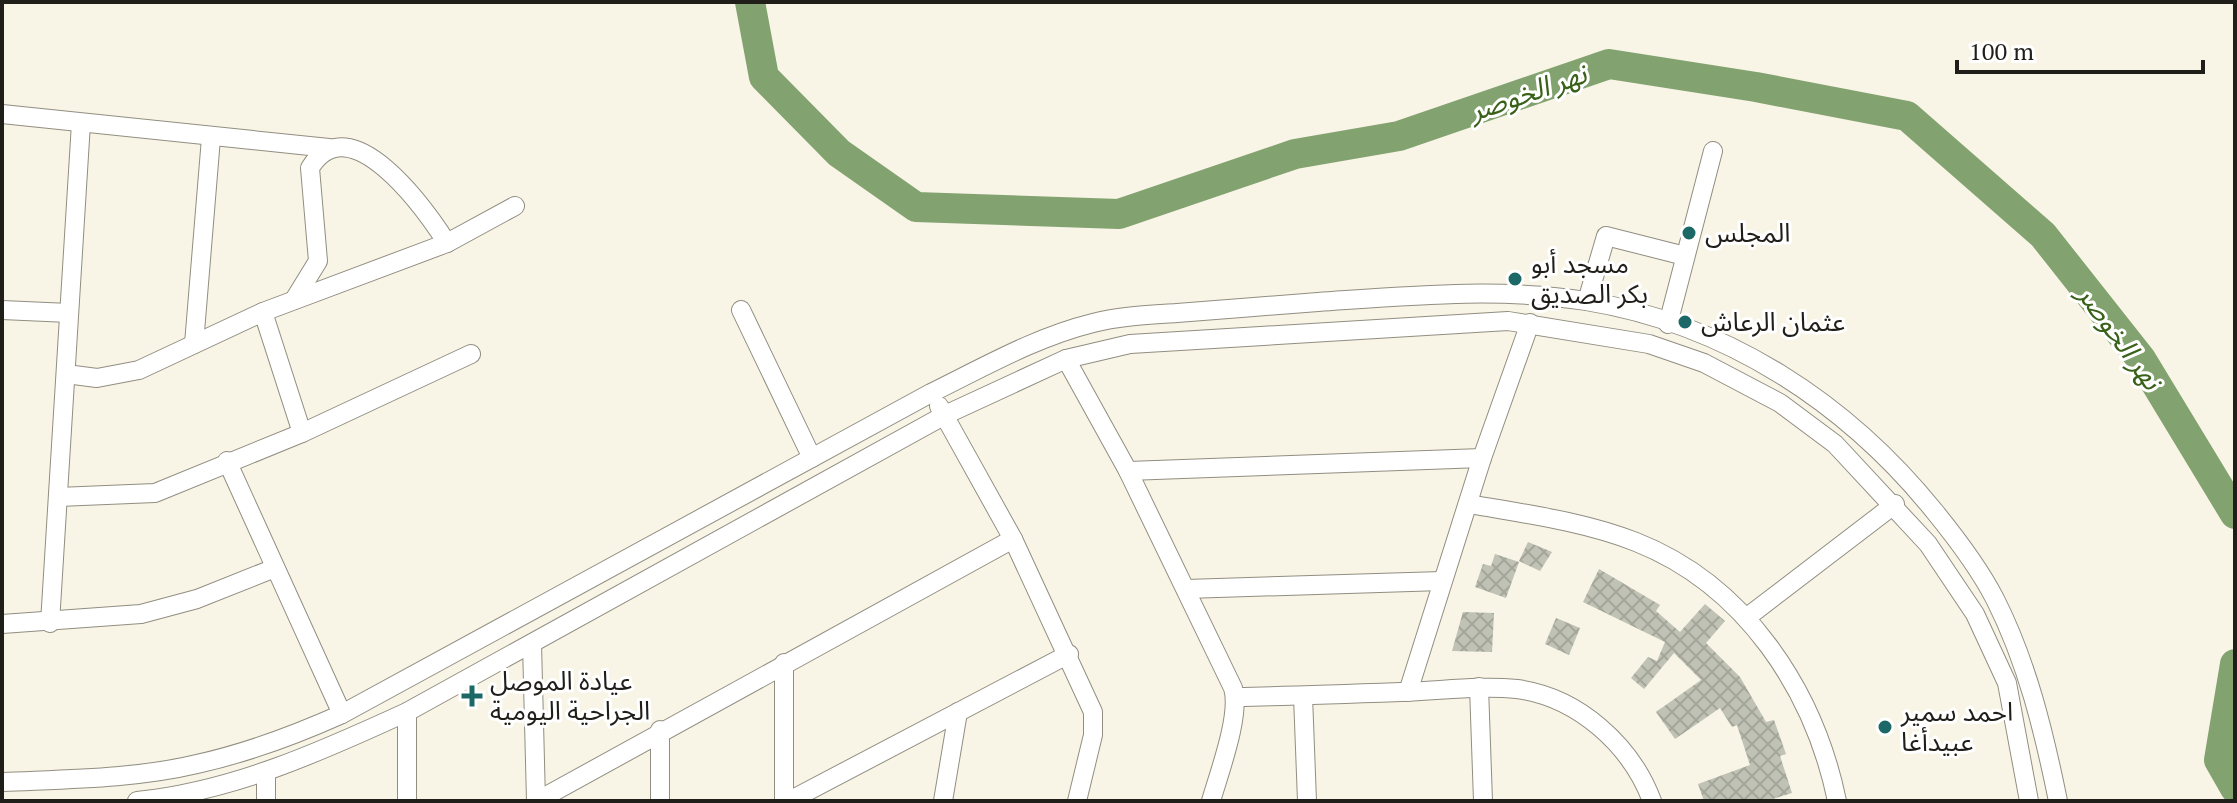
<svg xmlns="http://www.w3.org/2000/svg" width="2237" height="803" font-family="'PT Serif','Noto Sans Arabic',serif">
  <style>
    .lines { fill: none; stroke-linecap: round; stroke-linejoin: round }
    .river { stroke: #82a26f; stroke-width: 30 }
    .building { fill: url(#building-cross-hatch) }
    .minor-casing { stroke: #918e81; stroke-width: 20 }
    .minor { stroke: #fff; stroke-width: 18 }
    .poi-dot { fill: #1c6866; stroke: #fff; stroke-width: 3 }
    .labels { text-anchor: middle; stroke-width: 6; stroke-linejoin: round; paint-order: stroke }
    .poi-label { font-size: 26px; fill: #1f1e19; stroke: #fff; text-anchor: start }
    .water-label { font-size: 28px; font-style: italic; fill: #396119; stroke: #fff }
  </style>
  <defs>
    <pattern id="building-cross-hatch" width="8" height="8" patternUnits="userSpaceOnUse" patternTransform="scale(2)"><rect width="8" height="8" fill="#bfc2b4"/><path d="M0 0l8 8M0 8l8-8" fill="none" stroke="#a4a69a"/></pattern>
  </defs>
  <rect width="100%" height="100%" fill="#f8f4e6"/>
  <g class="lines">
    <g class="river">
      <path d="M750,2L764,77L839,153L916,207L1119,214L1295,154L1399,136L1609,64L1756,87L1907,116L2043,235L2141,359L2235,514"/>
      <path d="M2235,664L2219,760L2235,788"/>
    </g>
  </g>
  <g class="building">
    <path d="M1528,542L1552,552L1540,571L1519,561Z"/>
    <path d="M1495,554L1519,562L1506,598L1475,587L1483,564L1491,566Z"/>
    <path d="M1599,569L1660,605L1656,611L1680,632L1705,604L1725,621L1706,643L1740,677L1766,722L1774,720L1786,754L1780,756L1792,793L1766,801H1704L1698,784L1750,765L1737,725L1732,727L1720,708L1675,739L1656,712L1701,680L1674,653L1644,689L1631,678L1648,657L1657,661L1665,642L1583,602Z"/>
    <path d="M1463,612L1494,613L1492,652L1452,651Z"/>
    <path d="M1556,618L1580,628L1569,655L1545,644Z"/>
  </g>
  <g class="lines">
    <g class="minor-casing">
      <g id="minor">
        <path d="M2,114L329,148"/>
        <path d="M294,300L318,261L310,168C350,103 425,209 447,243"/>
        <path d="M1587,301L1606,236L1685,256"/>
        <path d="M2,310L69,313"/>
        <path d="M741,310L812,458"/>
        <path d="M263,312L302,433"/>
        <path d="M1668,324L1713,151"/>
        <path d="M194,344L211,138"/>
        <path d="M1066,359L1128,471L1233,688C1241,715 1219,773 1211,801"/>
        <path d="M66,374L97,378L139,370L263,312L447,243L515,206"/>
        <path d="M939,406L1013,539L1093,712V735L1077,801"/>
        <path d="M227,461L342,714"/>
        <path d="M1128,471L1482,458"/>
        <path d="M58,497L155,493L302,433L471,354"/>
        <path d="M1469,504C1525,514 1582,521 1636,542C1745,585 1814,690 1837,801"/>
        <path d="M1186,589L1442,581"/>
        <path d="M1746,618L1895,504"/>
        <path d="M50,623L81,123"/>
        <path d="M2,624L141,614L197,599L275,568"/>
        <path d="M532,644L536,801"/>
        <path d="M784,663V801"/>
        <path d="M1479,687L1483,801"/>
        <path d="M1408,692L1482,458L1530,323"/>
        <path d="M1303,696L1307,801"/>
        <path d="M1236,697C1291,696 1346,694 1401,692C1440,691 1479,685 1517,689C1578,697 1631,745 1652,801"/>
        <path d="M407,712V801"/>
        <path d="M2,782C67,779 134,779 197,764C247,753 295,735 342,714L931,393C984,367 1036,337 1093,323C1120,316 1149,315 1177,313C1224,309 1271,306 1318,302C1406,296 1499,287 1586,301C1727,324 1847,403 1935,512C1957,539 1979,568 1995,599C2027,662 2044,732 2058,801"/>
        <path d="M137,801C233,791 320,752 407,712L945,415L1066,359L1130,344L1508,321L1649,344L1704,363L1780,403L1835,444L1928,544L1975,614L2007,683L2029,801"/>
        <path d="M266,801V772"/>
        <path d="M537,801L1013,539"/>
        <path d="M660,801V730"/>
        <path d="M789,801L1069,654"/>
        <path d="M943,801L958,712"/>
      </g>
    </g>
    <use href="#minor" class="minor"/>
  </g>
  <g class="poi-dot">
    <circle cx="1689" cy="233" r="8"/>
    <circle cx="1515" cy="279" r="8"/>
    <circle cx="1685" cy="322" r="8"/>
    <path d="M468 684h8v8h8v8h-8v8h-8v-8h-8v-8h8z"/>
    <circle cx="1885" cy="727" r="8"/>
  </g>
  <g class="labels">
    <g class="poi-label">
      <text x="1705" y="242">المجلس</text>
      <text x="1531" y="273">مسجد أبو<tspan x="1531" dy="30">بكر الصديق</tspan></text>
      <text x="1701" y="331">عثمان الرعاش</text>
      <text x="490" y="690">عيادة الموصل<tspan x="490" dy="30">الجراحية اليومية</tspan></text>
      <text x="1901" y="721">احمد سمير<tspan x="1901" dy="30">عبيدأغا</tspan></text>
    </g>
    <g class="water-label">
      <text transform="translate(1528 92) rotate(-19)" y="10">نهر الخوصر</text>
      <text transform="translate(2120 337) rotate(54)" y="10">نهر الخوصر</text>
    </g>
  </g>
  <rect width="2237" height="803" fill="none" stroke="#1f1e19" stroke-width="8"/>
  <path d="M1957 60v12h246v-12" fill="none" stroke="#1f1e19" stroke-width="4"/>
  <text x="1969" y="60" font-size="24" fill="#1f1e19" stroke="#ffffff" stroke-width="6" paint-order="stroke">100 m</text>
</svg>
